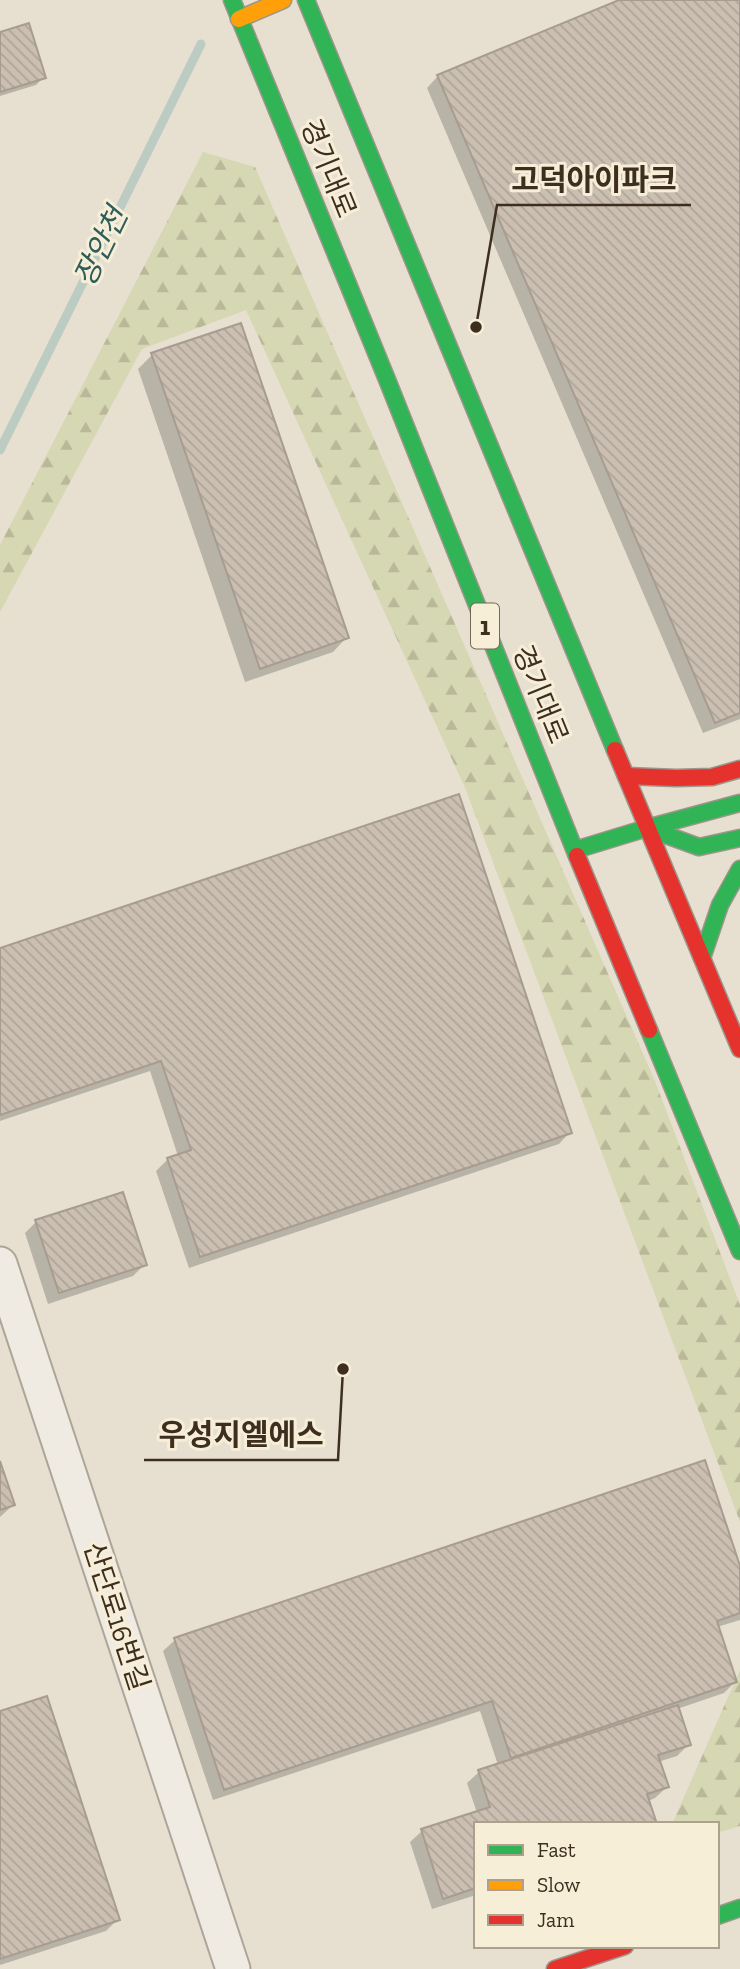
<svg xmlns="http://www.w3.org/2000/svg" width="740" height="1969" font-family="'Zilla Slab','Noto Sans KR',serif">
  <style>
    .forest { fill: url(#forest-firs) }
    .shadow { fill: #0003 }
    .lines { fill: none; stroke-linecap: round; stroke-linejoin: round }
    .stream { stroke: #bcccc2; stroke-width: 9 }
    .building { fill: url(#building-back-hatch); stroke: #a89c90; stroke-width: 2 }
    .street-casing { stroke: #ada599; stroke-width: 37 }
    .fast-casing { stroke: #9c958a; stroke-width: 19 }
    .slow-casing { stroke: #9c958a; stroke-width: 19 }
    .jam-casing { stroke: #9c958a; stroke-width: 19 }
    .street { stroke: #efebe3; stroke-width: 33 }
    .fast { stroke: #30b455; stroke-width: 16 }
    .slow { stroke: #ff9f0a; stroke-width: 16 }
    .jam { stroke: #e5322d; stroke-width: 16 }
    .labels { text-anchor: middle; stroke-width: 6; stroke-linejoin: round; paint-order: stroke }
    .shield { fill: #f7eed8; stroke: #756857; stroke-width: 2 }
    .shield-label { font-size: 26px; font-weight: bold; fill: #3d2e20 }
    .street-label { font-size: 28px; fill: #3d2e20; stroke: #f7eed8 }
    .water-label { font-size: 30px; font-style: italic; fill: #2f5d5a; stroke: #f7eed8 }
    .leader { fill: none; stroke: #3d2e20; stroke-width: 2.5 }
    .callout-dot { fill: #3d2e20; stroke: #f7eed8; stroke-width: 2.5 }
    .callout-label { font-size: 30px; text-anchor: middle; font-weight: bold; fill: #3d2e20; stroke: #f7eed8; stroke-width: 6; stroke-linejoin: round; paint-order: stroke }
  </style>
  <defs>
    <pattern id="forest-firs" width="22" height="20" patternUnits="userSpaceOnUse" patternTransform="scale(1.75)"><rect width="22" height="20" fill="#d6d7b3"/><path d="M5 1l3.5 6h-7zM16 11l3.5 6h-7z" fill="#b9b99a"/></pattern>
    <pattern id="building-back-hatch" width="6" height="6" patternUnits="userSpaceOnUse" patternTransform="scale(1.75)"><rect width="6" height="6" fill="#cbbfb2"/><path d="M-1 5l2 2M0 0l6 6M5-1l2 2" fill="none" stroke="#afa499"/></pattern>
  </defs>
  <rect width="100%" height="100%" fill="#e7e0d1"/>
  <g class="forest">
    <path d="M203,152L255,167L655,1081L740,1305V1522L466,790L246,310L142,349L0,612V545Z"/>
    <path d="M740,1670V1826L717,1833V1824H672Z"/>
  </g>
  <g class="shadow">
    <path d="M626,0H740V719L703,733L427,88L438,76Z"/>
    <path d="M0,34L44,77L36,85L0,96Z"/>
    <path d="M152,355L347,637L333,652L245,682L138,369Z"/>
    <path d="M0,950L570,1132L559,1144L189,1268L156,1171L168,1159L178,1156L150,1071L0,1121Z"/>
    <path d="M36,1222L145,1264L133,1276L48,1304L25,1233Z"/>
    <path d="M0,1467L13,1505L0,1517Z"/>
    <path d="M740,1571V1620L717,1627L735,1682L724,1693L677,1709L689,1744L677,1756L658,1762L667,1787L655,1798L648,1801L476,1824V1895L432,1909L410,1842L422,1831L477,1813L467,1783L479,1772L498,1765L480,1711L213,1800L163,1651L175,1640Z"/>
    <path d="M0,1713L118,1919L106,1931L0,1965Z"/>
  </g>
  <g class="lines">
    <path class="stream" d="M0,450L201,44"/>
  </g>
  <g class="building">
    <path d="M619,0H740V713L715,723L437,75Z"/>
    <path d="M29,23L46,78L0,92V32Z"/>
    <path d="M241,323L349,638L260,669L151,353Z"/>
    <path d="M459,794L572,1133L200,1257L167,1158L191,1150L161,1061L0,1115V948Z"/>
    <path d="M123,1192L147,1265L59,1293L35,1220Z"/>
    <path d="M705,1460L740,1566V1613L717,1621L737,1682L511,1758L492,1701L224,1790L174,1638Z"/>
    <path d="M0,1461L15,1505L0,1510Z"/>
    <path d="M47,1696L120,1920L0,1959V1711Z"/>
    <path d="M678,1705L691,1745L658,1755L669,1787L647,1794L657,1824H476V1888L443,1899L421,1829L490,1807L478,1770Z"/>
  </g>
  <g class="lines">
    <g class="street-casing">
      <path id="street" d="M0,1264L233,1969"/>
    </g>
    <g class="fast-casing">
      <g id="fast">
        <path d="M232,0L388,382L577,856"/>
        <path d="M306,0L615,750"/>
        <path d="M647,828L699,847L740,838"/>
        <path d="M575,850L647,828L740,803"/>
        <path d="M702,958L720,905L740,869"/>
        <path d="M649,1030L740,1251"/>
        <path d="M717,1916L740,1908"/>
      </g>
    </g>
    <g class="slow-casing">
      <path id="slow" d="M239,19L283,0"/>
    </g>
    <g class="jam-casing">
      <g id="jam">
        <path d="M615,750L740,1049"/>
        <path d="M626,776L676,778L712,777L740,769"/>
        <path d="M577,856L649,1030"/>
        <path d="M555,1969L625,1946"/>
      </g>
    </g>
    <use href="#street" class="street"/>
    <use href="#fast" class="fast"/>
    <use href="#slow" class="slow"/>
    <use href="#jam" class="jam"/>
  </g>
  <g class="labels">
    <rect class="shield" x="471" y="603.5" width="28" height="45" rx="5"/>
    <g class="shield-label">
      <text x="485" y="635">1</text>
    </g>
    <g class="street-label">
      <text transform="translate(329 168) rotate(68)" y="10">경기대로</text>
      <text transform="translate(541 694) rotate(68)" y="10">경기대로</text>
      <text transform="translate(117 1616) rotate(72)" y="10">산단로16번길</text>
    </g>
    <g class="water-label">
      <text transform="translate(101 247) rotate(-64)" y="10">장안천</text>
    </g>
  </g>
  <path class="leader" d="M476 327L497 205H691M343 1369L338 1460H144"/>
  <g class="callout-dot">
    <circle cx="476" cy="327" r="7"/>
    <circle cx="343" cy="1369" r="7"/>
  </g>
  <g class="callout-label">
    <text x="594" y="190">고덕아이파크</text>
    <text x="241" y="1445">우성지엘에스</text>
  </g>
  <rect x="474" y="1822" width="245" height="126" fill="#f7eed8" stroke="#ada18e" stroke-width="2"/>
  <rect x="488" y="1845" width="35" height="10" fill="#30b455" stroke="#ada18e" stroke-width="2"/>
  <text x="537" y="1857" font-size="21" fill="#3d2e20">Fast</text>
  <rect x="488" y="1880" width="35" height="10" fill="#ff9f0a" stroke="#ada18e" stroke-width="2"/>
  <text x="537" y="1892" font-size="21" fill="#3d2e20">Slow</text>
  <rect x="488" y="1915" width="35" height="10" fill="#e5322d" stroke="#ada18e" stroke-width="2"/>
  <text x="537" y="1927" font-size="21" fill="#3d2e20">Jam</text>
</svg>
